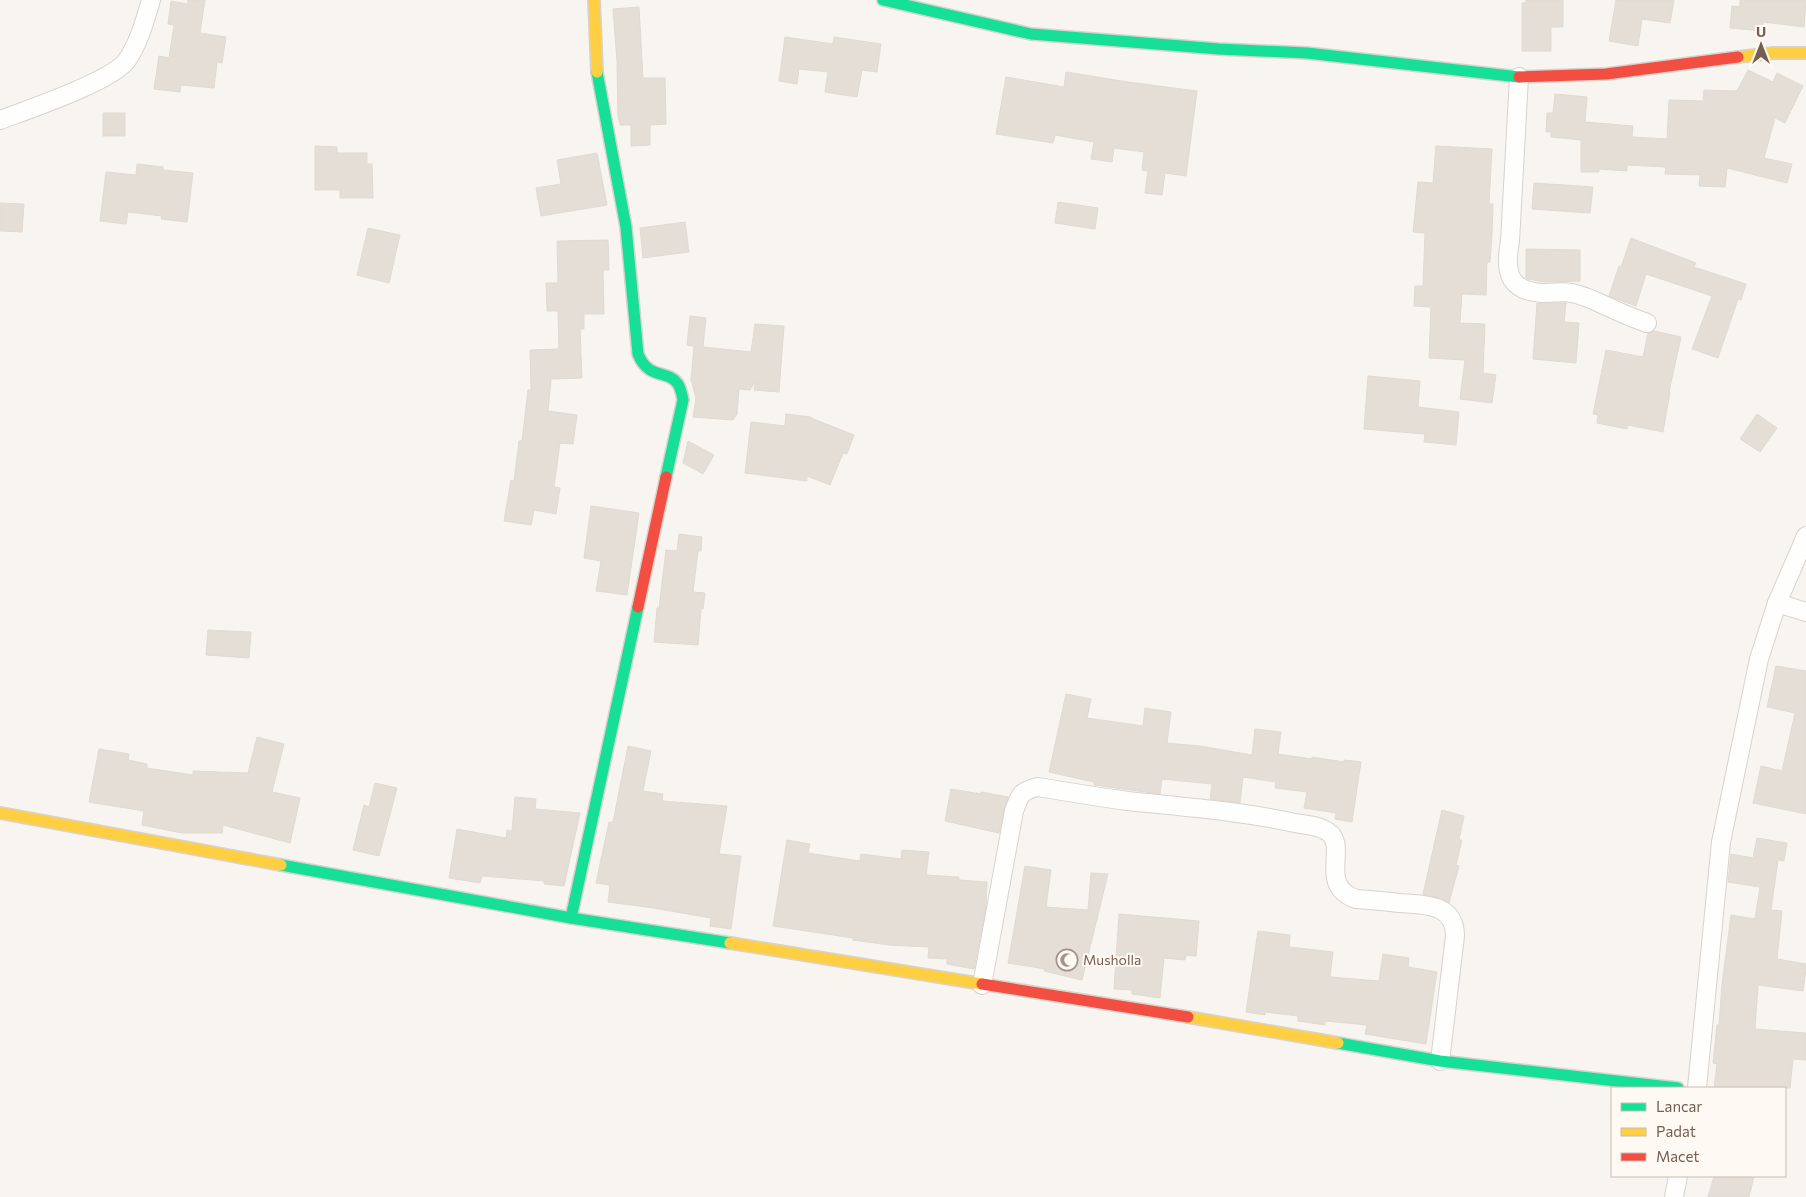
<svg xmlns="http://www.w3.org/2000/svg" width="1806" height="1197" font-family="Commissioner,sans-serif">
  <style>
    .building { fill: #e5ded7; stroke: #e1d9d2 }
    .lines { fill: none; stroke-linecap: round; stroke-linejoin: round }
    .street-casing { stroke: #d7d2ce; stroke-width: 20 }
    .fast-casing { stroke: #d8d2cc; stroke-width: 14 }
    .slow-casing { stroke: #d8d2cc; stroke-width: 14 }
    .jam-casing { stroke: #d8d2cc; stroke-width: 14 }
    .street { stroke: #fefefd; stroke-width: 18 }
    .fast { stroke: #16e098; stroke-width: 11 }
    .slow { stroke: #ffcf43; stroke-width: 11 }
    .jam { stroke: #f24e42; stroke-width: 11 }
    .labels { text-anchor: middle; stroke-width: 4; stroke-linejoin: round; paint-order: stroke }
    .poi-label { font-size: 14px; fill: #765e50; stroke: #fefaf3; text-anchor: start }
  </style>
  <rect width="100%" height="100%" fill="#f8f5f0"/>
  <g class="building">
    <path d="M188,0H205L200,33L226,37L222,63L217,62L214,88L181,85L180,92L154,89L159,56L169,58L174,25L168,24L171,1L187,4Z"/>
    <path d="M1526,0H1563V27H1551V51H1522V3H1526Z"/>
    <path d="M1616,0H1674L1670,23L1642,19L1638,46L1609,41Z"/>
    <path d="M1740,0H1806L1804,27L1763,22V31L1730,28L1732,6L1740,7Z"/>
    <path d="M639,7L643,78H665L666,124L650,125V145L631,146V125H620L618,116L617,62L613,9Z"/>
    <path d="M785,37L833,44L834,37L881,44L877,72L862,70L857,97L825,92L828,72L799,69L797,84L779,81Z"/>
    <path d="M1748,70L1773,82L1777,73L1803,86L1785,123L1775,118L1764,158L1792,164L1787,183L1727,168L1725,187L1699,186L1700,175L1665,174L1666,167L1627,165V171L1599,169V172H1581V140L1551,137V132H1546L1547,113H1553L1555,94L1587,97L1585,122L1633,126L1632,137L1667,139L1669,100L1703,101L1704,90L1737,91Z"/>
    <path d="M1066,72L1128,82L1197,91L1186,176L1165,173L1162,195L1145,193L1148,171L1142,170L1144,152L1114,148L1112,162L1091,159L1094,142L1055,135L1053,143L996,134L1006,77L1064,87Z"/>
    <rect x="103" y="113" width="22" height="23"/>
    <path d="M315,146L337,147V153H367V164H372L373,198H340V190H315Z"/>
    <path d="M1436,146L1492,149L1489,204H1493L1492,234L1490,262H1487L1486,295L1462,294L1460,323L1485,324L1483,373L1496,375L1492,403L1460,399L1465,360L1429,358L1431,307L1414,306L1415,286H1423L1425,233L1413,232L1418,182L1433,183Z"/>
    <path d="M597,153L607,205L541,216L536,188L561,184L557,160Z"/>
    <path d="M137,164L163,167V170L193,173L187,222L161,219L162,216L128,212L126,224L100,221L106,172L136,175Z"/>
    <path d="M1534,183L1593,187L1590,213L1532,209Z"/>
    <path d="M1058,202L1098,208L1095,229L1055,223Z"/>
    <path d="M0,203L24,204L22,232L0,231Z"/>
    <path d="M685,222L689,252L643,258L640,228Z"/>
    <path d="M368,228L400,235L389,283L357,275Z"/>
    <path d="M1631,238L1696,263L1694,267L1746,284L1741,300L1738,299L1718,358L1692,349L1712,296L1646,274L1636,306L1609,296L1619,266L1621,267Z"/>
    <path d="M608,240L609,270H603L604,314H584V329H580L582,378L551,379L548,411L577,415L573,444L560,443L554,487L560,488L556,514L534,510L531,525L504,521L511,480L514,481L519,441H522L528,390H531L530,350L559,349L558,311H547L546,283H558L557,241Z"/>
    <path d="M1526,249L1580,250V281L1545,282L1528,279L1526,278Z"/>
    <path d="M1537,303H1566L1564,322L1579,323L1576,363L1533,359Z"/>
    <path d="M690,316L706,318L703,347L751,352L755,324L784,326L779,392L754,390L755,381L750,390L739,389L737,414L733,420L693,417L696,398L691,380L694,347H698L687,345Z"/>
    <path d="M1654,331L1681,337L1669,392H1670L1663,432L1628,425L1627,429L1597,423L1598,415L1593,414L1606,350L1643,357L1648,333Z"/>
    <path d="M1368,376L1420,381L1418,407L1459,412L1456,445L1424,442L1425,434L1364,429Z"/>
    <path d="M786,414L811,417V418L854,435L847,454L843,453L830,485L807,476V481L745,473L751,422L785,426Z"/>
    <path d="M1757,414L1777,428L1760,452L1740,439Z"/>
    <path d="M688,441L714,455L703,474L683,463Z"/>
    <path d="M591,506L639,513L627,595L596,591L601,561L584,558Z"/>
    <path d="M679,534L702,537L701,551H698L693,592L705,593L703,609H701L698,645L654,642L657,608H659L666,550L677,551Z"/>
    <path d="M208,630L251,632L249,658L206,655Z"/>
    <path d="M1776,666L1806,671V814L1753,803L1761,766L1782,771L1795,713L1767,707Z"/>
    <path d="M1066,694L1091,699L1087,718L1143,726L1145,708L1171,712L1167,743L1200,746L1252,755L1255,729L1281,732L1278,754L1312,759V757L1344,762V760L1361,762L1352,822L1335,819L1336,813L1304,808L1307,792L1275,788L1276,782L1243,777L1240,803L1210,799L1212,784L1162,779L1160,794L1094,785V782L1049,772Z"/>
    <path d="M257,737L284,744L272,792L300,798L290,843L223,825L222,833H182L142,825L144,811L89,802L99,749L129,754L128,760L147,764V768L193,775V771L248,773Z"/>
    <path d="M628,746L651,751L643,791L663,794L662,801L727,806L719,854L741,856L731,929L710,926L711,918L647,907L608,902L610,885L596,883L609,822H613Z"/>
    <path d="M375,783L397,788L379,856L353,850L364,805L369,807Z"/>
    <path d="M951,789L981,794V792L1008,797L1004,809L999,833L945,821Z"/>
    <path d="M515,797L536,799L535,809L580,813L564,886L544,884V881L482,876L480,883L449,878L457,829L506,838L507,830L512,831Z"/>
    <path d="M1442,810L1464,816L1459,840H1462L1456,865L1459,866L1449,903L1439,898L1423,894Z"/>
    <path d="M1757,838L1787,843L1784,861L1778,860L1771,910L1782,911L1777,959L1806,964V970L1803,991L1758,985L1755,1029L1806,1033V1060L1793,1059L1790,1088H1714L1717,1064L1713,1063L1717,1025H1719L1722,984L1731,915L1755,919L1760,887L1728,882L1731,854L1753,858Z"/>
    <path d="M787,840L810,844L808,853L860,861L861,854L901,859L902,850L929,852L926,875L959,877V880L987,882L986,907L974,969L947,964V959L928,958L929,947L889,945L853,940V938L773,926Z"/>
    <path d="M1025,866L1051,870L1046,907L1088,910L1091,873L1108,874L1082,980L1044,971L1045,969L1008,963Z"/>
    <path d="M1119,914L1199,921L1196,956L1186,955L1185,960L1164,958L1160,998L1132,994V990L1114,989Z"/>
    <path d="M1258,931L1290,935L1289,947L1333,952L1330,977L1379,981L1383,954L1409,958L1408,967L1437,972L1426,1044L1365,1034L1367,1025L1325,1021V1025L1298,1021V1016L1265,1012V1015L1246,1012Z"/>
    <path d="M1714,1176H1754L1749,1197H1708Z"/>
  </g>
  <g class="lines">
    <g class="street-casing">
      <g id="street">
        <path d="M1519,77L1510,241C1504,273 1509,292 1545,293C1554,293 1563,291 1572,293C1587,296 1601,304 1615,310C1625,315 1636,319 1647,323"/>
        <path d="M0,120C27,110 113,81 127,60C139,43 145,20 151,0"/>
        <path d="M1777,603L1806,612"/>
        <path d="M982,985L1014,811C1020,795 1020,791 1038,787C1068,792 1098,797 1128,801C1184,807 1240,811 1295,823C1305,825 1319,825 1328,832C1349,846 1317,885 1356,899C1371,900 1385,901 1399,903C1424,905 1455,903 1455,936L1440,1061"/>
        <path d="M1697,1088L1721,842L1759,659L1777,603L1806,536"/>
        <path d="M1674,1197L1678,1176"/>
      </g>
    </g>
    <g class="fast-casing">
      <g id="fast">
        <path d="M883,0L1031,34L1219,49L1307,53L1519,77"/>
        <path d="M597,72L626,227L638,354C649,381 668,369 678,384C681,389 682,395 683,400L666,477"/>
        <path d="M281,865L571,918L730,943"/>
        <path d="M571,918L638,607"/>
        <path d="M1338,1043L1440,1061L1678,1088"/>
      </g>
    </g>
    <g class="slow-casing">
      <g id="slow">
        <path d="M594,0L597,72"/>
        <path d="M1738,57L1773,53H1806"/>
        <path d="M0,813L281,865"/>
        <path d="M730,943L982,984"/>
        <path d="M1188,1017L1338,1043"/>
      </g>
    </g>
    <g class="jam-casing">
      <g id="jam">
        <path d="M1519,77L1606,74L1738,57"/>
        <path d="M638,607L666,477"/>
        <path d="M982,984L1188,1017"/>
      </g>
    </g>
    <use href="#street" class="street"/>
    <use href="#fast" class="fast"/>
    <use href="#slow" class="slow"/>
    <use href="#jam" class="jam"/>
  </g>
  <defs>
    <g id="mosque-ring" transform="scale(1.125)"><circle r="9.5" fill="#fefaf3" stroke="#a49388" stroke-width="1.5"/><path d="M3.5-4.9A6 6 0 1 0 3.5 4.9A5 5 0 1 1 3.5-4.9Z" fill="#a49388"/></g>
  </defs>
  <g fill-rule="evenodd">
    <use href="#mosque-ring" x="1067" y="960"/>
  </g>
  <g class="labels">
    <g class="poi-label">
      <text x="1083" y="965">Musholla</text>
    </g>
  </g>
  <rect x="1611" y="1087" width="175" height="90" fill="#fefaf3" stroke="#c8bcb2"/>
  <rect x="1621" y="1103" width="25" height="8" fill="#16e098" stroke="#c8bcb2"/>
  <text x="1656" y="1112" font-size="15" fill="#765e50">Lancar</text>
  <rect x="1621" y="1128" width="25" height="8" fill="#ffcf43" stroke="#c8bcb2"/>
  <text x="1656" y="1137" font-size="15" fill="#765e50">Padat</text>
  <rect x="1621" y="1153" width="25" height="8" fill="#f24e42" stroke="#c8bcb2"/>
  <text x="1656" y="1162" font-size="15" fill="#765e50">Macet</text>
  <g transform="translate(1761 45)" stroke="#fefaf3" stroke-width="4" paint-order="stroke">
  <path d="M0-4L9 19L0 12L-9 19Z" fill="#765e50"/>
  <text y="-8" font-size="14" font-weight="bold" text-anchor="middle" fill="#765e50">U</text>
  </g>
</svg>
